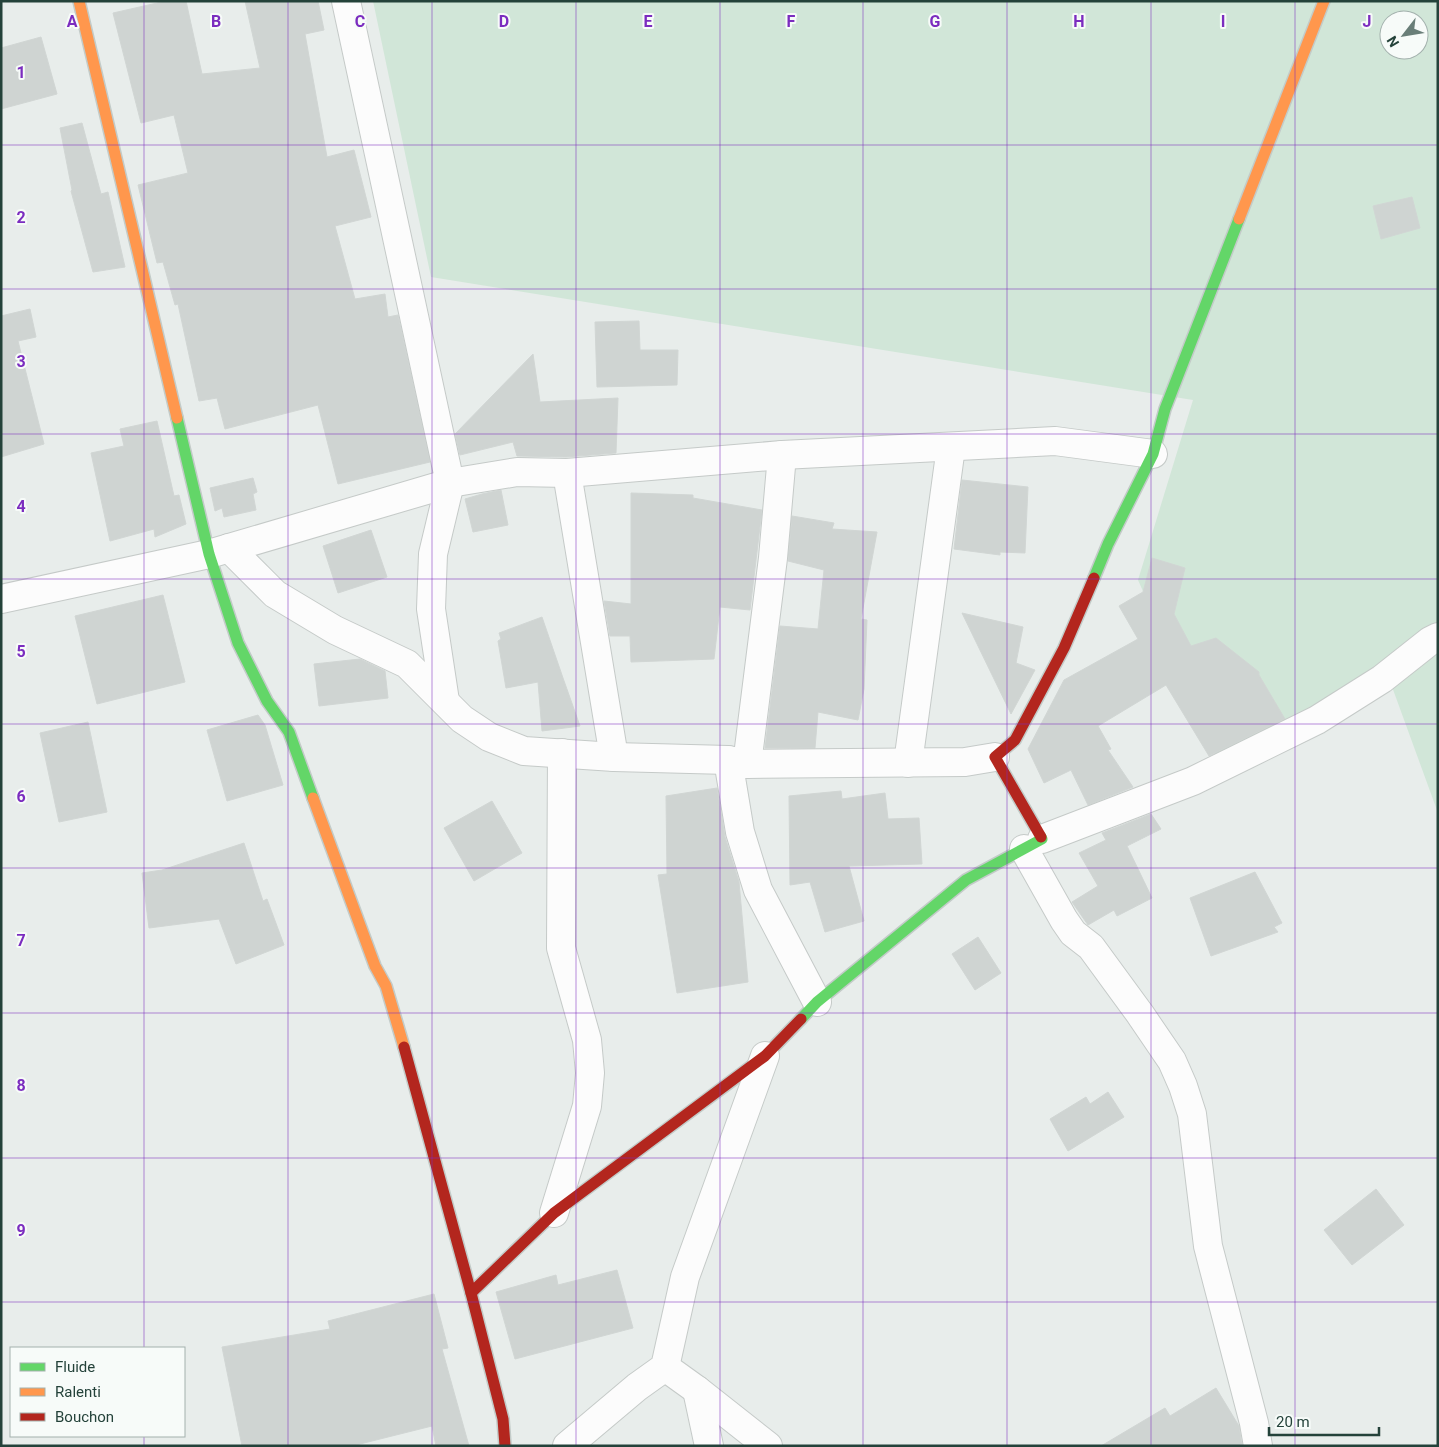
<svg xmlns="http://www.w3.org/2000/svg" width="1439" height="1447" font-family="Roboto,sans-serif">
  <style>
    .green { fill: #d1e6d8; fill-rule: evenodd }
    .building { fill: #cfd4d2; stroke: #d1d6d4 }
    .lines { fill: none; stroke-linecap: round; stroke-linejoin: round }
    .street-casing { stroke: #c5cac8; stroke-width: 30 }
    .fast-casing { stroke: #c3cbc8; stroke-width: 14 }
    .slow-casing { stroke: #c3cbc8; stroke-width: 14 }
    .jam-casing { stroke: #c3cbc8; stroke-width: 14 }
    .street { stroke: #fcfcfc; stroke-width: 28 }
    .fast { stroke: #63d668; stroke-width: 11 }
    .slow { stroke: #ff974d; stroke-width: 11 }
    .jam { stroke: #b3261e; stroke-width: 11 }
    .grid { fill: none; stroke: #7b2cbf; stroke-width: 1; stroke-opacity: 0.55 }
    .grid-label { font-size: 16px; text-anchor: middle; font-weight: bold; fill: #7b2cbf; stroke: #f7fbf9; stroke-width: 4; stroke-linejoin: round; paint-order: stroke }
  </style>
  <rect width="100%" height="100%" fill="#e8edeb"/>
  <path class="green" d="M373,1H1438V813L1391,684L1218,760L1138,580L1193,400L431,277ZM1389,20H1419V50H1389Z"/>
  <g class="building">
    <path d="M166,1H186L202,74L260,68L245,1H318L324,30L305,34L327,157L354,150L371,217L335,226L355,299L385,294L388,317L398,315L430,462L338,484L318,405L225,429L217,398L199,401L178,304L175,305L163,262L157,263L138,185L188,173L174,115L141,123L113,13Z"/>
    <path d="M41,37L57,94L1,109V48Z"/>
    <path d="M82,123L101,194L108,192L125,267L93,272L71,191L72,190L60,128Z"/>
    <path d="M1412,197L1420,228L1381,239L1373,206Z"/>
    <path d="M30,309L36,337L18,341L44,444L1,457V316Z"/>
    <path d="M639,321L640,350H678L677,385L597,387L595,322Z"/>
    <path d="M533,354L540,402L618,398L616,453L566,457L517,456L513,442L460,455L455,434Z"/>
    <path d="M157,421L174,496L179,495L186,524L155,537L154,529L110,541L91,453L124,446L120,429Z"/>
    <path d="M253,478L257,492L253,494L256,510L224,517L222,508L215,511L210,488Z"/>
    <path d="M962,480L1028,487L1025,553L1000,552V555L954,549Z"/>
    <path d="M501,490L508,525L473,532L465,499L482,494Z"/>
    <path d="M631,493L693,495V498L762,510L750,610L720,607L714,659L631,662L630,636H610L604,601L631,604Z"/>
    <path d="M792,516L834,523L832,529L877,532L861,619L867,620L864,689L858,720L818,712L815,748H765L780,626L818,629L824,570L788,561Z"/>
    <path d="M371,530L387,577L338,593L323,546Z"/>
    <path d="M1152,558L1185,568L1174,614L1191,646L1216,638L1259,672V675L1285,719L1209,756L1166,685L1098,726L1111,749L1108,750L1133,787L1088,805L1071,770L1044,783L1028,749L1064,680L1138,639L1119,606L1143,592Z"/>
    <path d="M163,595L185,682L97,704L75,616Z"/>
    <path d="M962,613L1023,627L1016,663L1035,670L1011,714Z"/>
    <path d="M542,617L563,678L580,726L542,731L538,682L506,688L498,641L501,639L499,633Z"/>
    <path d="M360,659L385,671L388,698L319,706L314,664Z"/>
    <path d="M258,715L265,725L283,785L227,801L207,730Z"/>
    <path d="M88,722L107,812L59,822L40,733Z"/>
    <path d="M717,788L725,837L739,882L748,982L677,993L658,875L667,874L666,796Z"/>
    <path d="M841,791L842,799L885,793L888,819L919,818L922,864L849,866L864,921L825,932L810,882L790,885L789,796Z"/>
    <path d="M492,801L522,853L474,881L444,828Z"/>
    <path d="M1151,814L1161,829L1127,846L1152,898L1117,916L1114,910L1088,925L1072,902L1098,886L1079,853L1106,840L1102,833Z"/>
    <path d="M244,843L263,901L267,899L284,945L236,964L219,919L149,928L142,873L162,870Z"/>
    <path d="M1255,872L1282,923L1274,927L1278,932L1211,956L1190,898Z"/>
    <path d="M978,937L1001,973L975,990L952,954Z"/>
    <path d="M1108,1092L1124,1117L1068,1151L1050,1119L1086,1097L1090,1104Z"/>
    <path d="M1376,1189L1404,1225L1352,1265L1324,1230Z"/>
    <path d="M617,1270L633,1328L515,1359L496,1292L556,1275L558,1285Z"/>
    <path d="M434,1294L448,1348L442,1349L469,1446H436L432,1426L352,1446H242L222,1347L330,1329L328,1321Z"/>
    <path d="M1216,1388L1239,1426L1242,1446H1101L1165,1408L1170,1416Z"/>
  </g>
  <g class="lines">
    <g class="street-casing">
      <g id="street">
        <path d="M346,1L450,483L433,554L431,609L445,701"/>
        <path d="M567,473L614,757"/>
        <path d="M229,548L275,594L335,630L407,664L462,719L489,737L524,751L614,757L728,760L747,764L965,762L995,757"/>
        <path d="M1,599L209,554L450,483L517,472L567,473L782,455L1055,441L1153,454"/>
        <path d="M728,760L740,832L758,890L817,1002"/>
        <path d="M908,763L951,447"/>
        <path d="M747,764L773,558L782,455"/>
        <path d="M1042,839L1193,781L1317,720L1382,679L1430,641L1438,637"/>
        <path d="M1024,849L1064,920L1073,933L1091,947L1140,1014L1172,1061L1183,1086L1192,1114L1208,1246L1254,1423L1258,1446"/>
        <path d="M554,1213L587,1106L590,1073L587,1040L561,948L562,753"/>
        <path d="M665,1367L697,1390L768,1446"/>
        <path d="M697,1390L709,1446"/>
        <path d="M567,1446L637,1387L665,1367L685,1277L765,1056"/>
      </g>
    </g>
    <g class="fast-casing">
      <g id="fast">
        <path d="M177,418L209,554L238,643L267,701L289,732L313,798"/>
        <path d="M1094,578L1108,544L1153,454L1165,409L1239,219"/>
        <path d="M801,1019L817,1002L966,880L1042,839L1041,837"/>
      </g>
    </g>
    <g class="slow-casing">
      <g id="slow">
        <path d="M79,1L177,418"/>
        <path d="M1239,219L1324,1"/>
        <path d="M313,798L375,966L386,986L404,1047"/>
      </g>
    </g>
    <g class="jam-casing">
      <g id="jam">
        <path d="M1041,837L995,757L1015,740L1064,648L1094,578"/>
        <path d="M404,1047L471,1293L503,1419L505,1446"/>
        <path d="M471,1293L554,1213L765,1056L801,1019"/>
      </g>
    </g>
    <use href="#street" class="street"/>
    <use href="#fast" class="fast"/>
    <use href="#slow" class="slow"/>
    <use href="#jam" class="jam"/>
  </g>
  <path class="grid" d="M144,1V1348M288,1V1446M432,1V1446M576,1V1446M720,1V1446M863,1V1446M1007,1V1446M1151,1V1446M1295,1V1446M1,145H1438M1,289H1438M1,434H1438M1,579H1438M1,724H1438M1,868H1438M1,1013H1438M1,1158H1438M1,1302H1438M144,1436V1446"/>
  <g class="grid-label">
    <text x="72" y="27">A</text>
    <text x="216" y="27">B</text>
    <text x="360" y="27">C</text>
    <text x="504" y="27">D</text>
    <text x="648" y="27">E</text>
    <text x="791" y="27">F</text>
    <text x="935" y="27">G</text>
    <text x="1079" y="27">H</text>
    <text x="1223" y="27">I</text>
    <text x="1367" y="27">J</text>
    <text x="21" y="78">1</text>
    <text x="21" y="223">2</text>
    <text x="21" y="367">3</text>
    <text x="21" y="512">4</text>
    <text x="21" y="657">5</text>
    <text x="21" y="802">6</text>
    <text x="21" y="946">7</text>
    <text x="21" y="1091">8</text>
    <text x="21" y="1236">9</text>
  </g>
  <rect width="1439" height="1447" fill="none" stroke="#24423a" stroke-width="5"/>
  <rect x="10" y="1347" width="175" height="90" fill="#f7fbf9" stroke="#a3b1ad"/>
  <rect x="20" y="1363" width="25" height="8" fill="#63d668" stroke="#a3b1ad"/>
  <text x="55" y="1372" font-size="15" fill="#24423a">Fluide</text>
  <rect x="20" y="1388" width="25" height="8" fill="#ff974d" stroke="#a3b1ad"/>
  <text x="55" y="1397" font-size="15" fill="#24423a">Ralenti</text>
  <rect x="20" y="1413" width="25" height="8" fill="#b3261e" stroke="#a3b1ad"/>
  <text x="55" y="1422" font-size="15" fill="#24423a">Bouchon</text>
  <g transform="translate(1404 35) rotate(239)"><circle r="24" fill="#f7fbf9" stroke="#a3b1ad"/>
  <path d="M0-4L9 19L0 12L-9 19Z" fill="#697e78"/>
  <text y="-8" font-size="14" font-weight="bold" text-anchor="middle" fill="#24423a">N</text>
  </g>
  <path d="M1269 1427v8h110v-8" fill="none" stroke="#24423a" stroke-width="2.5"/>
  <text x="1276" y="1427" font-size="15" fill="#24423a" stroke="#f7fbf9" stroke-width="4" paint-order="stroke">20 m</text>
</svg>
